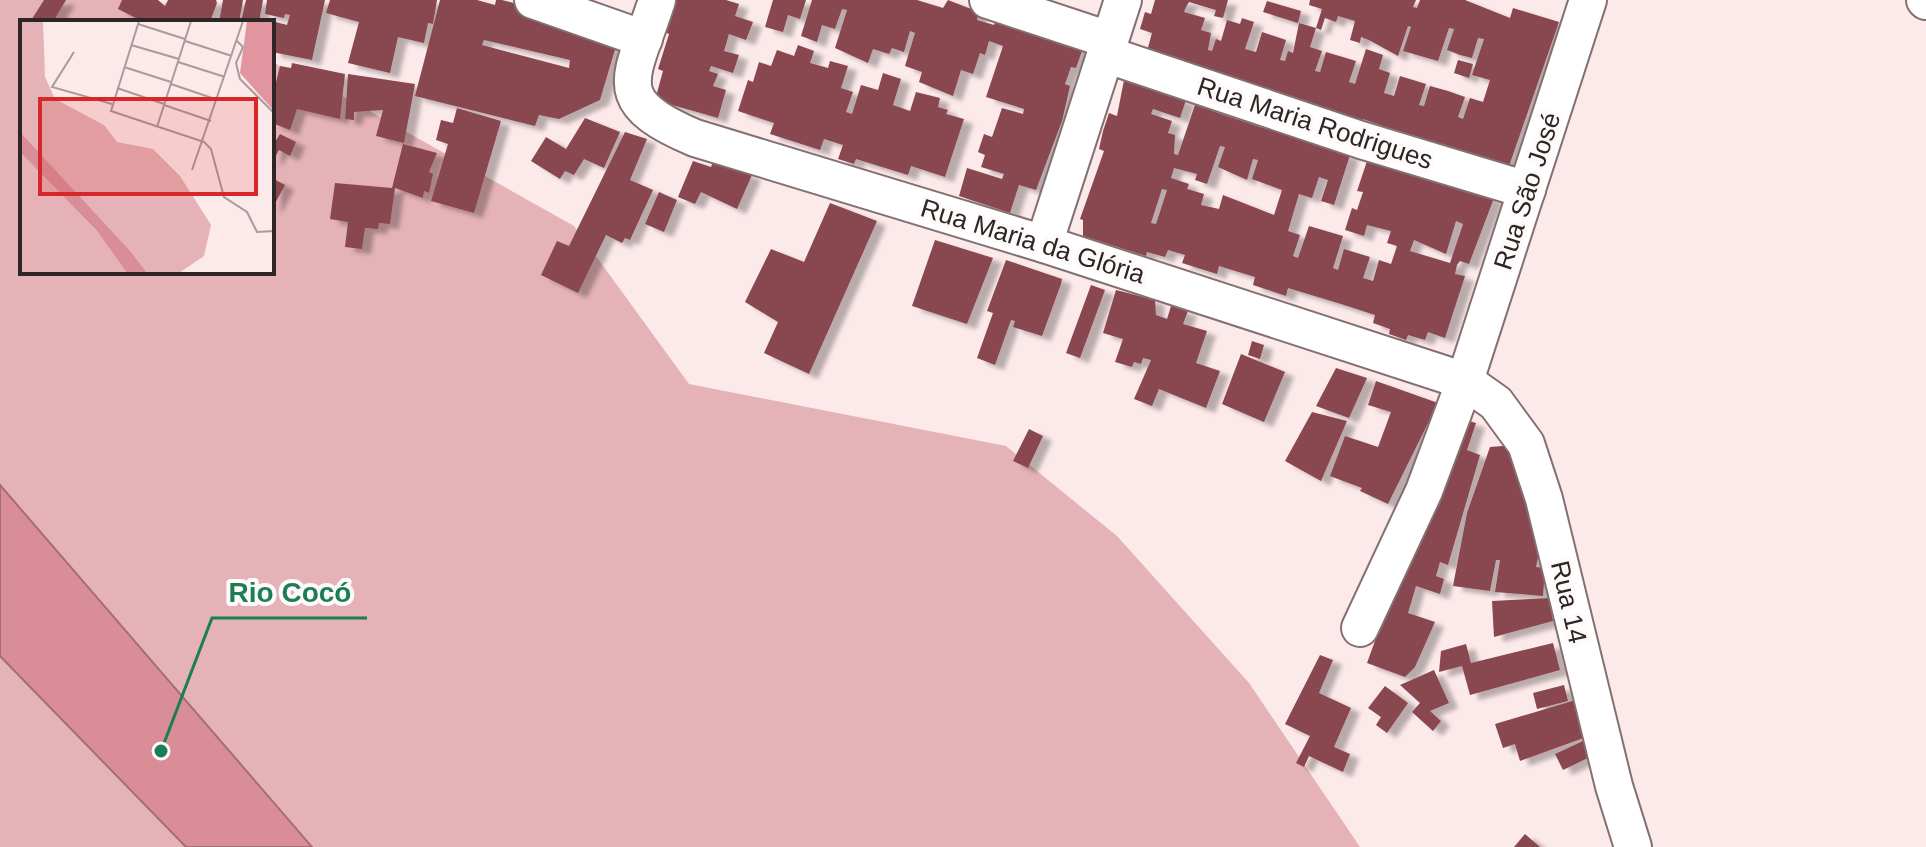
<svg xmlns="http://www.w3.org/2000/svg" width="1926" height="847" font-family="Helvetica,sans-serif">
  <style>
    .green { fill: #e4b2b7 }
    .water { fill: #d88d97; stroke: #a56e75; stroke-width: 2 }
    .building { fill: #894650; fill-rule: evenodd; filter: url(#shadow) }
    .lines { fill: none; stroke-linecap: round; stroke-linejoin: round }
    .minor-casing { stroke: #846f71; stroke-width: 40 }
    .minor { stroke: #fff; stroke-width: 36 }
    .labels { text-anchor: middle; stroke-width: 8; stroke-linejoin: round; paint-order: stroke }
    .street-label { font-size: 26px; fill: #2d2526; stroke: #fffafa }
    .inset-road { fill: none; stroke: #a99b9c; stroke-width: 2 }
    .view { fill: #d62828; fill-opacity: 0.15; stroke: #d62828; stroke-width: 4 }
    .inset-edge { fill: none; stroke: #2d2526; stroke-width: 4 }
    .leader { fill: none; stroke: #1b7e57; stroke-width: 3 }
    .callout-dot { fill: #1b7e57; stroke: #fffafa; stroke-width: 3 }
    .callout-label { font-size: 28px; text-anchor: middle; font-weight: bold; fill: #1b7e57; stroke: #fffafa; stroke-width: 8; stroke-linejoin: round; paint-order: stroke }
  </style>
  <defs>
    <filter id="shadow"><feDropShadow dx="9" dy="5" stdDeviation="2" flood-color="#0004"/></filter>
  </defs>
  <rect width="100%" height="100%" fill="#fce9ea"/>
  <g class="green">
    <path d="M0,0H147L191,22H22V272H272V62L348,99L574,226L689,384L1006,446L1117,536L1249,683L1360,847H312L0,485Z"/>
    <path d="M0,656L186,847H0Z"/>
  </g>
  <path class="water" d="M0,485L312,847H186L0,656Z"/>
  <g class="building">
    <path d="M44,0H66L53,22H30Z"/>
    <path d="M122,0H158L165,6L168,0H216L217,3L210,22H144L118,9Z"/>
    <path d="M223,0H243L239,22H219Z"/>
    <path d="M246,0H263L259,22H241Z"/>
    <path d="M267,0H325L312,60L272,52V21L287,25L290,15L285,14L284,18L265,14Z"/>
    <path d="M330,0H437L433,24L428,23L424,43L398,37L390,73L348,63L359,22L326,13Z"/>
    <path d="M440,0H477L495,5L496,0H502L561,15L619,36L600,100L559,119L539,115L535,126L415,96ZM484,40L570,60L569,68L482,45Z"/>
    <path d="M674,0H726L739,4L735,16L753,22L746,40L729,34L724,51L739,55L733,73L711,66L709,71L718,74L713,86L726,90L718,118L655,100L663,71L658,69L669,34L665,32Z"/>
    <path d="M773,0H806L800,19L788,15L783,32L765,27Z"/>
    <path d="M812,0H917L943,8L948,0L979,12L977,20L994,25L997,17L1079,45L1082,51L1076,68L1071,67L1065,84L1070,86L1062,121L1036,190L1019,185L1010,213L959,196L967,168L1002,179L1004,174L981,167L985,155L978,152L984,134L992,137L1002,108L1023,114L1024,109L986,97L1003,46L989,41L985,55L980,53L973,74L961,70L953,96L919,82L922,72L905,66L915,33L910,31L904,52L892,48L889,54L873,49L868,63L835,48L847,10L842,9L835,29L822,25L817,42L801,36Z"/>
    <path d="M1155,0H1228L1223,18L1214,16L1216,10L1189,2L1186,7L1184,12L1205,18L1201,30L1211,33L1208,50L1212,51L1216,39L1221,41L1227,20L1240,24L1242,18L1254,22L1245,49L1256,52L1262,32L1286,40L1280,60L1285,61L1288,51L1293,53L1299,23L1316,28L1310,47L1322,51L1315,71L1320,72L1326,52L1356,61L1349,82L1355,84L1366,49L1383,55L1379,69L1390,73L1384,93L1394,96L1400,76L1426,84L1419,105L1424,106L1430,86L1448,91L1465,97L1458,117L1463,119L1470,98L1483,102L1490,80L1472,75L1484,39L1478,38L1472,58L1460,55L1447,50L1454,29L1449,28L1438,61L1403,51L1411,27L1408,26L1398,56L1369,40L1361,37L1360,43L1350,40L1355,21L1338,16L1336,22L1325,18L1321,30L1316,28L1322,9L1309,5L1310,0H1416L1413,7L1417,8L1420,0H1465L1510,18L1513,8L1559,22L1508,169L1363,119L1360,124L1343,119L1345,114L1275,94L1147,51L1152,33L1140,29L1145,12L1151,14Z"/>
    <path d="M1267,1L1301,11L1298,23L1263,12Z"/>
    <path d="M798,45L814,51L810,63L828,68L830,61L848,66L841,88L853,92L846,112L852,114L861,85L878,90L883,73L901,79L893,105L910,111L916,92L940,98L938,107L948,110L946,114L964,119L945,177L911,166L908,175L856,159L854,164L838,159L843,145L824,139L820,150L770,134L774,123L738,111L748,80L753,82L759,62L771,66L777,50L794,56Z"/>
    <path d="M1458,60L1473,64L1469,78L1454,73Z"/>
    <path d="M292,63L345,74L340,119L297,109L290,130L272,123V99L280,66L291,68Z"/>
    <path d="M348,74L415,84L404,143L376,136L383,110L354,112V120L345,119Z"/>
    <path d="M1124,80L1153,89L1155,84L1166,87L1164,93L1186,100L1180,118L1153,109L1151,114L1172,121L1168,133L1175,135L1174,154L1178,155L1197,99L1214,105L1212,111L1263,128L1266,120L1318,137L1316,144L1350,155L1334,205L1321,201L1328,180L1319,177L1312,198L1299,194L1288,231L1300,235L1293,256L1298,258L1309,226L1343,236L1333,268L1338,270L1344,249L1370,257L1363,278L1373,281L1379,260L1391,264L1397,246L1387,243L1391,231L1367,225L1364,236L1345,230L1352,208L1357,210L1363,192L1357,191L1367,161L1386,166L1389,157L1494,198L1469,264L1460,261L1457,265L1455,274L1465,276L1445,338L1428,332L1425,340L1408,335L1406,340L1389,334L1390,329L1373,323L1375,315L1341,304L1288,288L1286,296L1253,285L1255,277L1219,266L1217,274L1182,263L1185,255L1168,250L1165,257L1147,252L1146,256L1083,236V220L1080,219L1104,151L1099,149L1103,131L1109,113L1117,116ZM1220,146L1225,147L1218,167L1247,180L1253,159L1258,160L1252,179L1282,190L1274,215L1223,195L1219,209L1201,205L1204,194L1187,189L1189,184L1171,178L1174,168L1197,174L1195,180L1207,184ZM1162,189L1167,190L1156,224L1151,223ZM1456,221L1463,224L1450,263L1410,251L1414,240L1446,254Z"/>
    <path d="M457,108L501,121L474,213L431,201L448,144L436,140L441,120L453,123Z"/>
    <path d="M585,118L620,132L604,168L584,159L574,175L565,171L560,179L531,161L546,137L566,149Z"/>
    <path d="M625,132L647,139L630,180L653,190L630,240L625,238L622,243L606,235L578,293L541,275L557,241L569,246Z"/>
    <path d="M280,134L296,142L290,156L279,150L272,163V147Z"/>
    <path d="M403,144L437,153L429,172L433,174L429,193L424,191L423,198L395,188L390,224L379,223L378,229L365,228L362,249L345,247L348,222L330,219L335,183L392,188Z"/>
    <path d="M693,161L711,167L713,162L752,175L737,209L701,192L695,204L678,197Z"/>
    <path d="M272,178L285,185L272,209Z"/>
    <path d="M659,192L677,200L664,232L645,224Z"/>
    <path d="M830,203L877,221L809,374L764,353L778,322L745,302L771,249L804,262Z"/>
    <path d="M935,240L993,258L967,324L912,306Z"/>
    <path d="M1006,260L1062,279L1061,284L1042,336L1013,327L1015,321L1011,320L995,365L977,358L993,313L987,311Z"/>
    <path d="M1091,285L1105,290L1080,358L1066,353Z"/>
    <path d="M1116,290L1155,300L1156,315L1167,319L1171,306L1188,311L1183,324L1207,331L1196,363L1220,371L1206,408L1159,389L1152,406L1134,399L1151,360L1143,358L1141,364L1134,362L1132,367L1115,362L1123,339L1103,333Z"/>
    <path d="M1252,341L1264,345L1260,359L1248,355Z"/>
    <path d="M1241,354L1285,372L1264,422L1222,404Z"/>
    <path d="M1336,368L1367,378L1349,418L1316,406Z"/>
    <path d="M1376,381L1438,403L1388,504L1360,491L1362,488L1330,476L1345,436L1378,447L1391,412L1368,405Z"/>
    <path d="M1312,412L1347,421L1321,481L1285,461Z"/>
    <path d="M1456,417L1476,423L1467,450L1480,455L1448,565L1440,562L1436,576L1444,579L1440,594L1416,586L1408,613L1435,622L1415,667L1405,677L1367,663Z"/>
    <path d="M1029,429L1043,436L1028,468L1013,461Z"/>
    <path d="M1515,445L1540,548L1536,567L1545,568L1543,596L1495,592L1500,560H1496L1490,591L1453,586L1467,513L1490,447Z"/>
    <path d="M1549,598L1553,621L1494,637L1492,601Z"/>
    <path d="M1553,643L1560,670L1470,695L1462,666L1439,672L1441,651L1466,644L1471,663Z"/>
    <path d="M1320,655L1333,660L1319,693L1351,708L1334,747L1350,754L1343,772L1309,756L1304,767L1296,763L1310,736L1285,724Z"/>
    <path d="M1434,670L1449,703L1430,711L1441,721L1433,731L1412,712L1420,703L1400,685Z"/>
    <path d="M1564,685L1568,701L1537,709L1533,693Z"/>
    <path d="M1385,686L1408,703L1387,733L1376,725L1381,717L1368,708Z"/>
    <path d="M1579,699L1589,736L1520,761L1515,744L1503,748L1495,724Z"/>
    <path d="M1583,741L1590,757L1563,770L1555,754Z"/>
    <path d="M1525,834L1540,847H1514Z"/>
  </g>
  <g class="lines">
    <g class="minor-casing">
      <g id="minor">
        <path d="M533,0L644,39"/>
        <path d="M657,0C632,79 605,100 695,138L1044,244L1465,381L1496,403L1526,444L1544,499L1614,786L1633,847"/>
        <path d="M988,0L1109,40"/>
        <path d="M1925,0L1926,1"/>
        <path d="M1105,54L1361,140L1527,190"/>
        <path d="M1044,244L1123,0"/>
        <path d="M1360,628L1424,491L1465,381L1588,0"/>
      </g>
    </g>
    <use href="#minor" class="minor"/>
  </g>
  <g class="labels">
    <g class="street-label">
      <text transform="translate(1315 123) rotate(18)" y="9">Rua Maria Rodrigues</text>
      <text transform="translate(1527 191) rotate(-72)" y="9">Rua São José</text>
      <text transform="translate(1033 241) rotate(17)" y="9">Rua Maria da Glória</text>
      <text transform="translate(1569 602) rotate(77)" y="9">Rua 14</text>
    </g>
  </g>
  <g transform="translate(20 20)">
    <rect width="254" height="254" fill="#fce9ea"/>
    <path d="M0,1H23L25,57L35,79L84,105L97,122L133,129L160,156L191,205L184,236L159,253H127L0,112ZM0,132L77,211L107,253H0Z" fill="#e4b2b7"/>
    <path d="M227,1H254V91L220,53Z" fill="#e0959f"/>
    <path d="M0,112L110,231L127,253H107L77,211L0,132Z" fill="#d88d97"/>
    <path class="inset-road" d="M119,1L91,91L184,122M118,4L165,19M165,21L212,36M217,21L223,27L216,43L220,59L254,93M111,25L159,39M54,32L32,67L92,84M158,42L205,57M104,47L151,62M151,64L198,80M97,68L144,84M144,85L191,101M137,107L171,1M184,122L191,129L204,177L227,192L237,212L254,211M172,150L223,1"/>
    <path class="view" d="M20,79H236V174H20Z"/>
    <rect width="254" height="254" class="inset-edge"/>
  </g>
  <path class="leader" d="M161 751L212 618H367"/>
  <circle class="callout-dot" cx="161" cy="751" r="8"/>
  <g class="callout-label">
    <text x="290" y="602">Rio Cocó</text>
  </g>
</svg>
